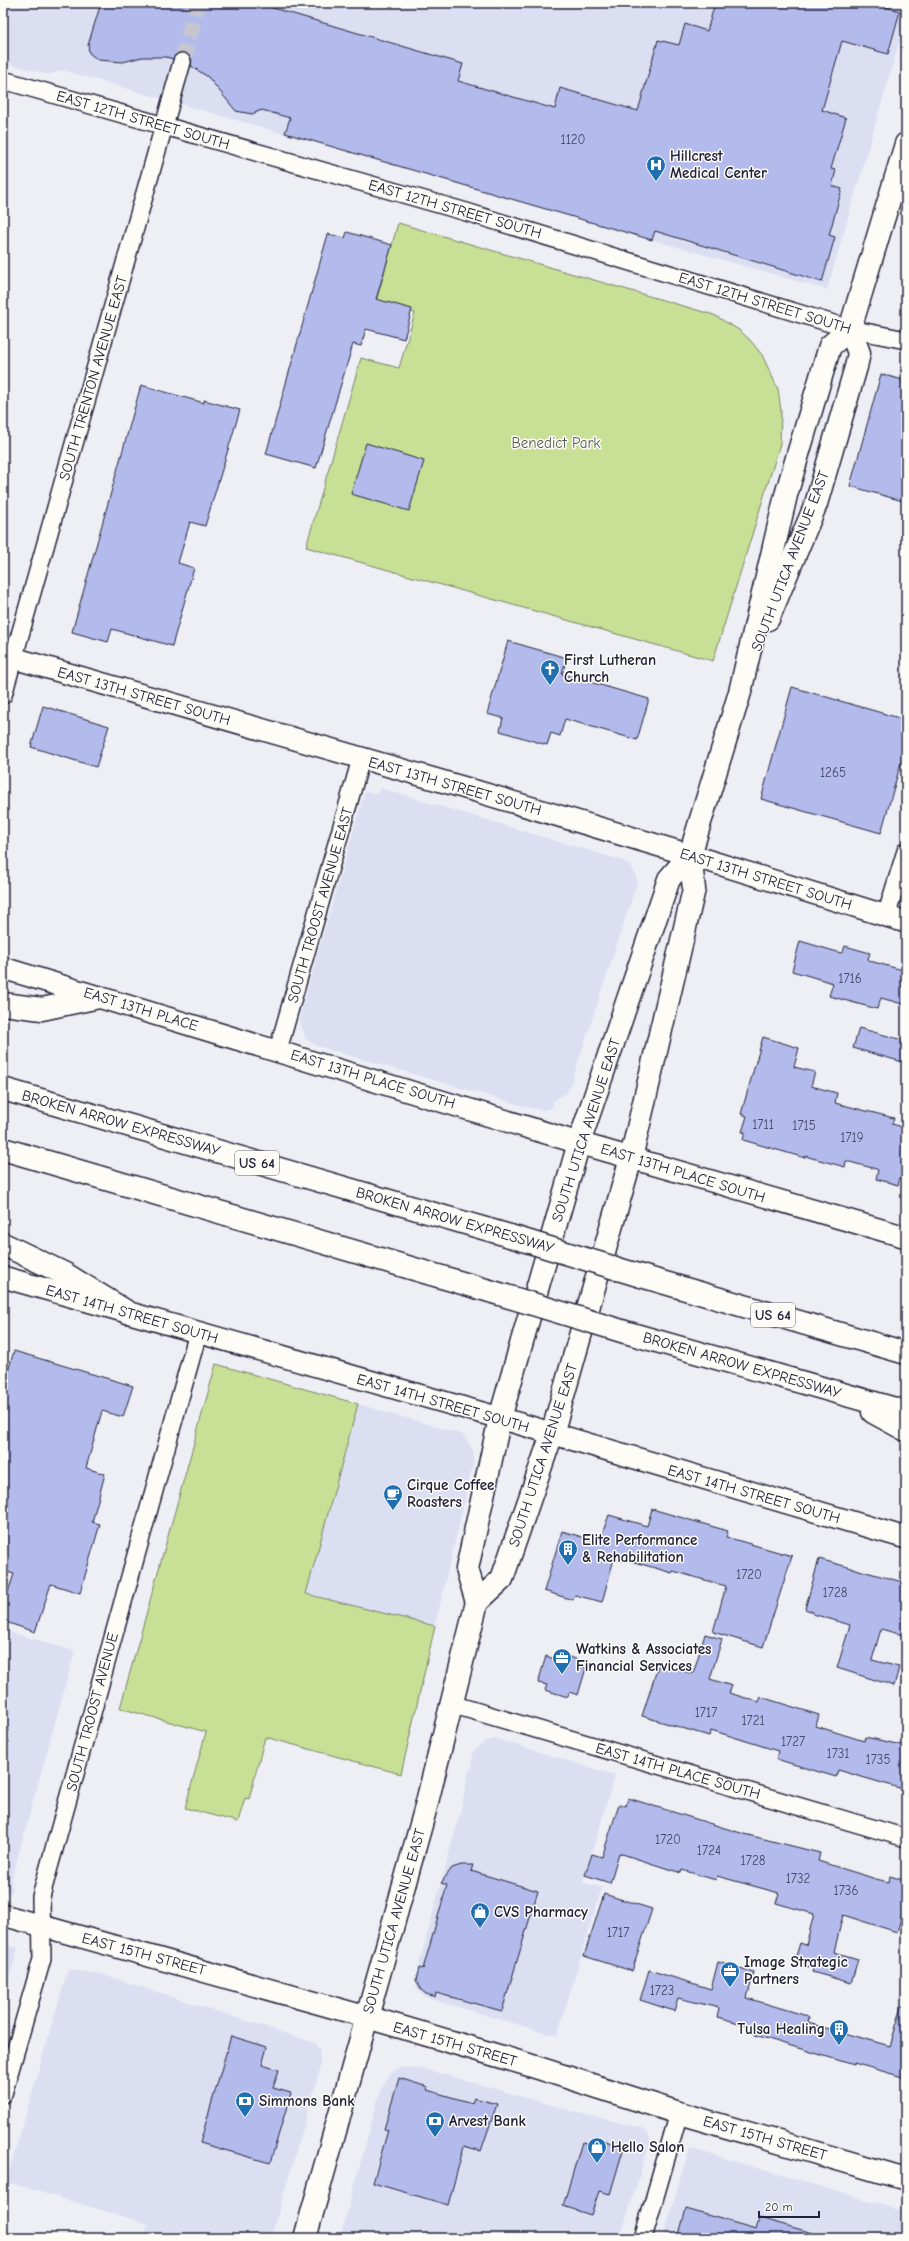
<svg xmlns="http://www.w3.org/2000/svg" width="909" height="2241" font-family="'Comic Neue',sans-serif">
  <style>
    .built { fill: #dcdff2 }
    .green { fill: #c8e096; stroke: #758168 }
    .building { fill: #b3bbec; stroke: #22223b }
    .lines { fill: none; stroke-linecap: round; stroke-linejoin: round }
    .minor-tunnel { stroke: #c5c6d0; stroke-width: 17; stroke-dasharray: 17 8; stroke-linecap: butt }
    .minor-casing { stroke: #22223b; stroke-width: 20 }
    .tertiary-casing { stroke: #22223b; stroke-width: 24 }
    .secondary-casing { stroke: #22223b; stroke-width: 25 }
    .motorway-casing { stroke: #22223b; stroke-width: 25 }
    .minor { stroke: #fdfcf7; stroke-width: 17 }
    .tertiary { stroke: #fdfcf7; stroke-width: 21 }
    .secondary { stroke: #fdfcf7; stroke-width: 22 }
    .motorway { stroke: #fdfcf7; stroke-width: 22 }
    .motorway-bridge-casing { stroke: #22223b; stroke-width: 25; stroke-linecap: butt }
    .motorway-bridge { stroke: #fdfcf7; stroke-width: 22 }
    .labels { text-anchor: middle; stroke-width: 3; stroke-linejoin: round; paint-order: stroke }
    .number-label { font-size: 13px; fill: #464867 }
    .shield { fill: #fdfcf7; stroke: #646373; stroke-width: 1 }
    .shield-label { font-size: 14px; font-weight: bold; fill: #22223b }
    .street-label { font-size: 15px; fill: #22223b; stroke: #fdfcf7 }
    .poi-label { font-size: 15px; font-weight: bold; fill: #22223b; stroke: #fdfcf7; text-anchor: start }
    .park-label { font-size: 15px; fill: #545b56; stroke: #fdfcf7 }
  </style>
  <rect width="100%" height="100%" fill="#eeeff5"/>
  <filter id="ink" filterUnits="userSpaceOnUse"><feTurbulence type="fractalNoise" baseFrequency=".025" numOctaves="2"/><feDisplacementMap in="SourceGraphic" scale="8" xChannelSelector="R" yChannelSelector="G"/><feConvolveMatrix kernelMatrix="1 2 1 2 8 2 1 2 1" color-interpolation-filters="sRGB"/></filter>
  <g filter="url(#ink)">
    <g class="built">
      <path d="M3,3H906V19L827,290L62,70L49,75L3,62Z"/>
      <path d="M380,788L621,860L628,864L635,873L637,882L633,895L570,1087L566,1093L552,1102L554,1107L545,1110L530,1108L317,1046L306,1039L300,1021L301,1011L365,791L378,794Z"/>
      <path d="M358,1404L462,1434L467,1440L473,1451L474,1460L435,1626L306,1594Z"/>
      <path d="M3,1630L75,1651L10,1885L13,1888L11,1893L3,1891Z"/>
      <path d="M496,1739L615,1775L583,1883L602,1887L557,2036L430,1999L422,1994L417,1989L415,1979L461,1809L469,1769L472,1770L473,1751L486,1741Z"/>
      <path d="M3,1944L18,1948L3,2002Z"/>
      <path d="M68,1969L101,1974L315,2043L320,2051V2070L271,2238H144L148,2224L6,2182Z"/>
      <path d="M406,2067L432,2071L579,2113L643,2128L650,2136V2142L620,2238H340L381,2088L387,2077L397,2068Z"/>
      <path d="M689,2148L906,2212V2238H663Z"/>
    </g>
    <g class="green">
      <path d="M398,223L714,315L739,330L750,340L762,355L778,389L781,411L780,444L713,661L306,547L361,358L399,368L415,313L376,302Z"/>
      <path d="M216,1364L358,1404L306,1594L435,1626L401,1774L265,1737L249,1799L245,1798L238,1822L185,1808L206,1732L120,1708Z"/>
    </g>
    <g class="building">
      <path d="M101,3H256L463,64L458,81L555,109L560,88L638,111L658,40L679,45L685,24L707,31L715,3H887L886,7L900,11L888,54L842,41L822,110L846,118L831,169L836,170L832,186L842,189L829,235L835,237L822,282L655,231L652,240L285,133L290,118L262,110L252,114L236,111L208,77L191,66L192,59L185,53L179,52L173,59L166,57H142L123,62L98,60L89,53L88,45Z"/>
      <path d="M347,232L392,245L376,299L412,309L404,339L366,329L361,346L353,344L316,468L266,454L328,234L345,238Z"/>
      <path d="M881,374L906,381V502L850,486Z"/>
      <path d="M141,385L204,403V400L240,410L205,526L190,522L178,563L194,568L172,646L112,629L108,642L72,632Z"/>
      <path d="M366,443L424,461L409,511L351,494Z"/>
      <path d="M508,641L567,658L562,674L649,699L637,740L565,719L560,736L551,733L547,745L500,731L503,718L487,714Z"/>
      <path d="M792,687L906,720V745L881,833L761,799Z"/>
      <path d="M43,706L109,726L96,767L31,747Z"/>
      <path d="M800,941L841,953L843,952L845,946L870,953L868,959L870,961L906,971V1005L881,998L877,1009L829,996L833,983L792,971Z"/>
      <path d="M859,1028L906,1041V1063L853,1048Z"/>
      <path d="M763,1037L799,1048L794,1067L815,1072L811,1086L837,1093L835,1103L894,1118L892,1124L906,1128V1170L904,1178L900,1177L898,1185L876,1179L878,1170L876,1169L846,1161L845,1167L805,1156V1158L743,1140L745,1132H742L747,1116L741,1114Z"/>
      <path d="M14,1351L133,1386L123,1417L102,1411L86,1468L105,1474L92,1522L100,1524L80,1593L51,1584L35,1632L3,1621V1607L14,1574L3,1571V1388Z"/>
      <path d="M652,1509L728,1531L726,1537L792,1556L763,1647L713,1632L726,1586L673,1571L672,1573L624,1559L623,1561L614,1559L602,1602L575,1595L573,1600L544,1591L562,1531L599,1542L609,1515L647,1526Z"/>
      <path d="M819,1559L906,1583V1636L881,1629L872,1660L899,1667L894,1686L837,1668L850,1625L813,1614V1612L805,1609Z"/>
      <path d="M705,1634L722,1639L710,1679L732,1686L729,1693L759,1702L761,1697L819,1715L816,1726L864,1741L865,1737L906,1746V1790L838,1770L836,1777L776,1759L778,1751L711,1730L709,1736L642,1716L659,1663L693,1674Z"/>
      <path d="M556,1653L579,1660L578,1665L586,1668L578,1695L569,1692L568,1697L545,1690L547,1685L538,1683L546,1656L554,1659Z"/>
      <path d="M628,1798L744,1834L820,1853L818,1861L876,1879L889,1882L890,1876L906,1881V1902L897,1932L843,1915L834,1952L858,1959L851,1983L812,1972L813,1968L794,1963L800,1943L806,1945L814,1914L776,1903L779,1893L717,1876L716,1880L682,1870L681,1873L619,1853L610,1883L585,1875L592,1854L602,1857L619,1804L626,1806Z"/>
      <path d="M473,1865L471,1871L538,1891L502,2011L436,1993L435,1997L426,1994L421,1990L416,1980L419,1968L423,1969L447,1885L441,1883L452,1868L461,1865Z"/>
      <path d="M604,1894L652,1909L632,1971L584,1956Z"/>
      <path d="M718,1962L754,1972L747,1998L804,2015L809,2018L808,2023L890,2046L902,2006H906V2078L854,2063V2065L755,2035L757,2028L717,2017L719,2008L678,1998L674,2011L640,2000L649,1970L711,1989Z"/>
      <path d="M231,2036L267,2047L262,2065L279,2070L273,2088L291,2093L270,2163L200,2143Z"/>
      <path d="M399,2078L428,2087L427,2090L472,2103L474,2098L497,2104L481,2151L464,2146L448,2205L373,2183L388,2130L384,2129Z"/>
      <path d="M599,2139L624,2147L610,2194L599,2191L591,2215L563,2206L582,2142L597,2146Z"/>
      <path d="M686,2209L756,2229L759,2218L813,2233L812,2238H678Z"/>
    </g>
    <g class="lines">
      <path class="minor-tunnel" d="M182,62L198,3"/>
      <g class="minor-casing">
        <g id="minor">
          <path d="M3,80L463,211L850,329L906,340"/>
          <path d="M3,695L182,62"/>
          <path d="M886,916L906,851"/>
          <path d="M278,1050L361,759"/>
          <path d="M451,1704L906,1838"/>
          <path d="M3,2094L42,1959L41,1897L44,1885L198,1333"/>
          <path d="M643,2238L679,2113"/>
        </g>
      </g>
      <g class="tertiary-casing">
        <g id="tertiary">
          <path d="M3,655L469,789L690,855L906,922"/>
          <path d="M3,968L579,1143L906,1237"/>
          <path d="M3,1277L500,1418L906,1538"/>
          <path d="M3,1915L367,2017"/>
        </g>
      </g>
      <g class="secondary-casing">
        <g id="secondary">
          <path d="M768,619L816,504L856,367L859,353L850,329"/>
          <path d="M477,1602L502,1579L552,1434L631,1158L694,889L690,855"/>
          <path d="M367,2017L529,2065L679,2113L906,2179"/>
          <path d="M305,2238L424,1814L477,1602L467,1569L500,1418L579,1143L669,879L690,855L740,692L786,495L830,346L850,329L906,144"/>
        </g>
      </g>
      <g class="motorway-casing">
        <g id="motorway">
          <path d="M3,1004L42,1009L99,997"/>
          <path d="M3,1089L510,1236"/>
          <path d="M3,1149L493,1292"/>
          <path d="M3,1244L65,1274L127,1312"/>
          <path d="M641,1276L906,1353"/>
          <path d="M625,1332L906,1412"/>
          <path d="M873,1412L906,1430"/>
        </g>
      </g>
      <use href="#minor" class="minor"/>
      <use href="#tertiary" class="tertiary"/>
      <use href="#secondary" class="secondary"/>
      <use href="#motorway" class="motorway"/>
      <g class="motorway-bridge-casing">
        <g id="motorway-bridge">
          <path d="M510,1236L641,1276"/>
          <path d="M493,1292L625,1332"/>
        </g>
      </g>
      <use href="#motorway-bridge" class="motorway-bridge"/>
    </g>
  </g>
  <defs>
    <g id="hospital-pin" transform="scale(1)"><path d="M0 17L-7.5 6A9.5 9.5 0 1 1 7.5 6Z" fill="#1f6fb2" stroke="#fdfcf7"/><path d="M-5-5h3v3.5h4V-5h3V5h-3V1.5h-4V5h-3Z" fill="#fff"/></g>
    <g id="church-pin" transform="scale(1)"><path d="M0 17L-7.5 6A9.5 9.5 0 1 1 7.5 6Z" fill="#1f6fb2" stroke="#fdfcf7"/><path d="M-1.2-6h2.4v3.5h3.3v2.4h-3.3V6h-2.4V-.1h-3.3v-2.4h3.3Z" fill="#fff"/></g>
    <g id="cafe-pin" transform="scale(1)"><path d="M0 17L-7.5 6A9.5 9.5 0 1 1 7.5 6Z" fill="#1f6fb2" stroke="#fdfcf7"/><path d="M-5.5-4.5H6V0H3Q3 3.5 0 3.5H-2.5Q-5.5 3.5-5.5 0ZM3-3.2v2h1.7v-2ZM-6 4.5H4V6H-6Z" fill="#fff"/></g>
    <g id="building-pin" transform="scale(1)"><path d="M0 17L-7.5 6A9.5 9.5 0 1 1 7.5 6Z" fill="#1f6fb2" stroke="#fdfcf7"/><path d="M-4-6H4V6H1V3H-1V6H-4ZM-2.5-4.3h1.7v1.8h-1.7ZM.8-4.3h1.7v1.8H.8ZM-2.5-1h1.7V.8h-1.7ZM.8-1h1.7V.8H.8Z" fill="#fff"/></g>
    <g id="office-pin" transform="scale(1)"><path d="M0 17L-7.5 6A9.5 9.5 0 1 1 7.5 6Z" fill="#1f6fb2" stroke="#fdfcf7"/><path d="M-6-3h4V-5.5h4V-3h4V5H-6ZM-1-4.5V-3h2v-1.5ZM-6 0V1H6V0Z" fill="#fff"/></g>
    <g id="shop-pin" transform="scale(1)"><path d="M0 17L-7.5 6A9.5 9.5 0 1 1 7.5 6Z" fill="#1f6fb2" stroke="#fdfcf7"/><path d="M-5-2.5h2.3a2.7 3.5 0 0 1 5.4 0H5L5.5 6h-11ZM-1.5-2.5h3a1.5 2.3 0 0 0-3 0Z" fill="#fff"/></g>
    <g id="bank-pin" transform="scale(1)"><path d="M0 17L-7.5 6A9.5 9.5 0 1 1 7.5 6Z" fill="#1f6fb2" stroke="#fdfcf7"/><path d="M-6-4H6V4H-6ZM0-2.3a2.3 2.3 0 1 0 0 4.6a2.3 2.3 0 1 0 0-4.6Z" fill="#fff"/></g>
  </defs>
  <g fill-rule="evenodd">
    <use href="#hospital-pin" x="656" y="165"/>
    <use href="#church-pin" x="550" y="669"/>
    <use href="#cafe-pin" x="393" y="1494"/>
    <use href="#building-pin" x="568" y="1549"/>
    <use href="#office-pin" x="562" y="1658"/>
    <use href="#shop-pin" x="480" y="1912"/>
    <use href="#office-pin" x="730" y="1971"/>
    <use href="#building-pin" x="839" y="2029"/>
    <use href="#bank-pin" x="245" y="2101"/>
    <use href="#bank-pin" x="435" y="2121"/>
    <use href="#shop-pin" x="597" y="2147"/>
  </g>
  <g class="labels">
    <g class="number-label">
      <text x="573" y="144">1120</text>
      <text x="833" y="777">1265</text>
      <text x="850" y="983">1716</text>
      <text x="763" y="1129">1711</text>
      <text x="804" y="1130">1715</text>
      <text x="852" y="1142">1719</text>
      <text x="749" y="1579">1720</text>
      <text x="835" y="1597">1728</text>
      <text x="706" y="1717">1717</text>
      <text x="753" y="1725">1721</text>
      <text x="793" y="1746">1727</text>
      <text x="838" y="1758">1731</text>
      <text x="878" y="1764">1735</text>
      <text x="668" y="1844">1720</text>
      <text x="709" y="1855">1724</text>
      <text x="753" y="1865">1728</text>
      <text x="798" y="1883">1732</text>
      <text x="846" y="1895">1736</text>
      <text x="618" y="1937">1717</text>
      <text x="662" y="1995">1723</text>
    </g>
    <g class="shield">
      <rect x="235" y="1151" width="44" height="24" rx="3"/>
      <rect x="751" y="1303" width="44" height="24" rx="3"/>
    </g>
    <g class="shield-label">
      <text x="257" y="1168">US 64</text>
      <text x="773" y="1320">US 64</text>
    </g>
    <g class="street-label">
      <text transform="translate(143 120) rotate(16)" y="5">EAST 12TH STREET SOUTH</text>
      <text transform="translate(455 209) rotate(16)" y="5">EAST 12TH STREET SOUTH</text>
      <text transform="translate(765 303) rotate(17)" y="5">EAST 12TH STREET SOUTH</text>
      <text transform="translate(93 378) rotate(-74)" y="5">SOUTH TRENTON AVENUE EAST</text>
      <text transform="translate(790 561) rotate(-69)" y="5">SOUTH UTICA AVENUE EAST</text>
      <text transform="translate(144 696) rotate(16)" y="5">EAST 13TH STREET SOUTH</text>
      <text transform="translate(455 786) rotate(16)" y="5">EAST 13TH STREET SOUTH</text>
      <text transform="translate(766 879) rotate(17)" y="5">EAST 13TH STREET SOUTH</text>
      <text transform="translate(320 905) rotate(-74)" y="5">SOUTH TROOST AVENUE EAST</text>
      <text transform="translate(141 1009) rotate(17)" y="5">EAST 13TH PLACE</text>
      <text transform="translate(373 1079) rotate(17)" y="5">EAST 13TH PLACE SOUTH</text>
      <text transform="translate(121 1123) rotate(16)" y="5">BROKEN ARROW EXPRESSWAY</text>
      <text transform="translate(586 1130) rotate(-72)" y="5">SOUTH UTICA AVENUE EAST</text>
      <text transform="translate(683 1173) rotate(17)" y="5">EAST 13TH PLACE SOUTH</text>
      <text transform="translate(455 1220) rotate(16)" y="5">BROKEN ARROW EXPRESSWAY</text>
      <text transform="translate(132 1314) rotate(16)" y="5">EAST 14TH STREET SOUTH</text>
      <text transform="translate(742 1365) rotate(16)" y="5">BROKEN ARROW EXPRESSWAY</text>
      <text transform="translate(443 1403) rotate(16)" y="5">EAST 14TH STREET SOUTH</text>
      <text transform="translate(543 1455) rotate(-72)" y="5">SOUTH UTICA AVENUE EAST</text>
      <text transform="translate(754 1494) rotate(16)" y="5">EAST 14TH STREET SOUTH</text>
      <text transform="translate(92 1712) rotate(-75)" y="5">SOUTH TROOST AVENUE</text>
      <text transform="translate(678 1771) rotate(16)" y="5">EAST 14TH PLACE SOUTH</text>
      <text transform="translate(394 1921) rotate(-74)" y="5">SOUTH UTICA AVENUE EAST</text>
      <text transform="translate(144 1954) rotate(15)" y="5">EAST 15TH STREET</text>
      <text transform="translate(455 2044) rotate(16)" y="5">EAST 15TH STREET</text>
      <text transform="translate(765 2138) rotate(16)" y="5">EAST 15TH STREET</text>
    </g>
    <g class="poi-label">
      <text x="670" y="161">Hillcrest<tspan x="670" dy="17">Medical Center</tspan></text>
      <text x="564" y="665">First Lutheran<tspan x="564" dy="17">Church</tspan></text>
      <text x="407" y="1490">Cirque Coffee<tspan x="407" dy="17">Roasters</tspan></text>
      <text x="582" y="1545">Elite Performance<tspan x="582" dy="17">&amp; Rehabilitation</tspan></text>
      <text x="576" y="1654">Watkins &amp; Associates<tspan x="576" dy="17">Financial Services</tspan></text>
      <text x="494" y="1917">CVS Pharmacy</text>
      <text x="744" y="1967">Image Strategic<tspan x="744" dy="17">Partners</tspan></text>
      <text x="825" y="2034" text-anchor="end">Tulsa Healing</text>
      <text x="259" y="2106">Simmons Bank</text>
      <text x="449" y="2126">Arvest Bank</text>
      <text x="611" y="2152">Hello Salon</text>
    </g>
    <g class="park-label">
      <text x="556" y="448">Benedict Park</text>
    </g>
  </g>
  <rect width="909" height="2241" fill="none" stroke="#fdfcf7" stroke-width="16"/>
  <rect x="8" y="8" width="893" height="2225" fill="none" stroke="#22223b" stroke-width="1.5" filter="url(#ink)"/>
  <path d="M759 2211v6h60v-6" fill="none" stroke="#22223b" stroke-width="2"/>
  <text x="765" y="2211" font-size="12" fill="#22223b" stroke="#fdfcf7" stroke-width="3" paint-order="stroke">20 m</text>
</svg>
